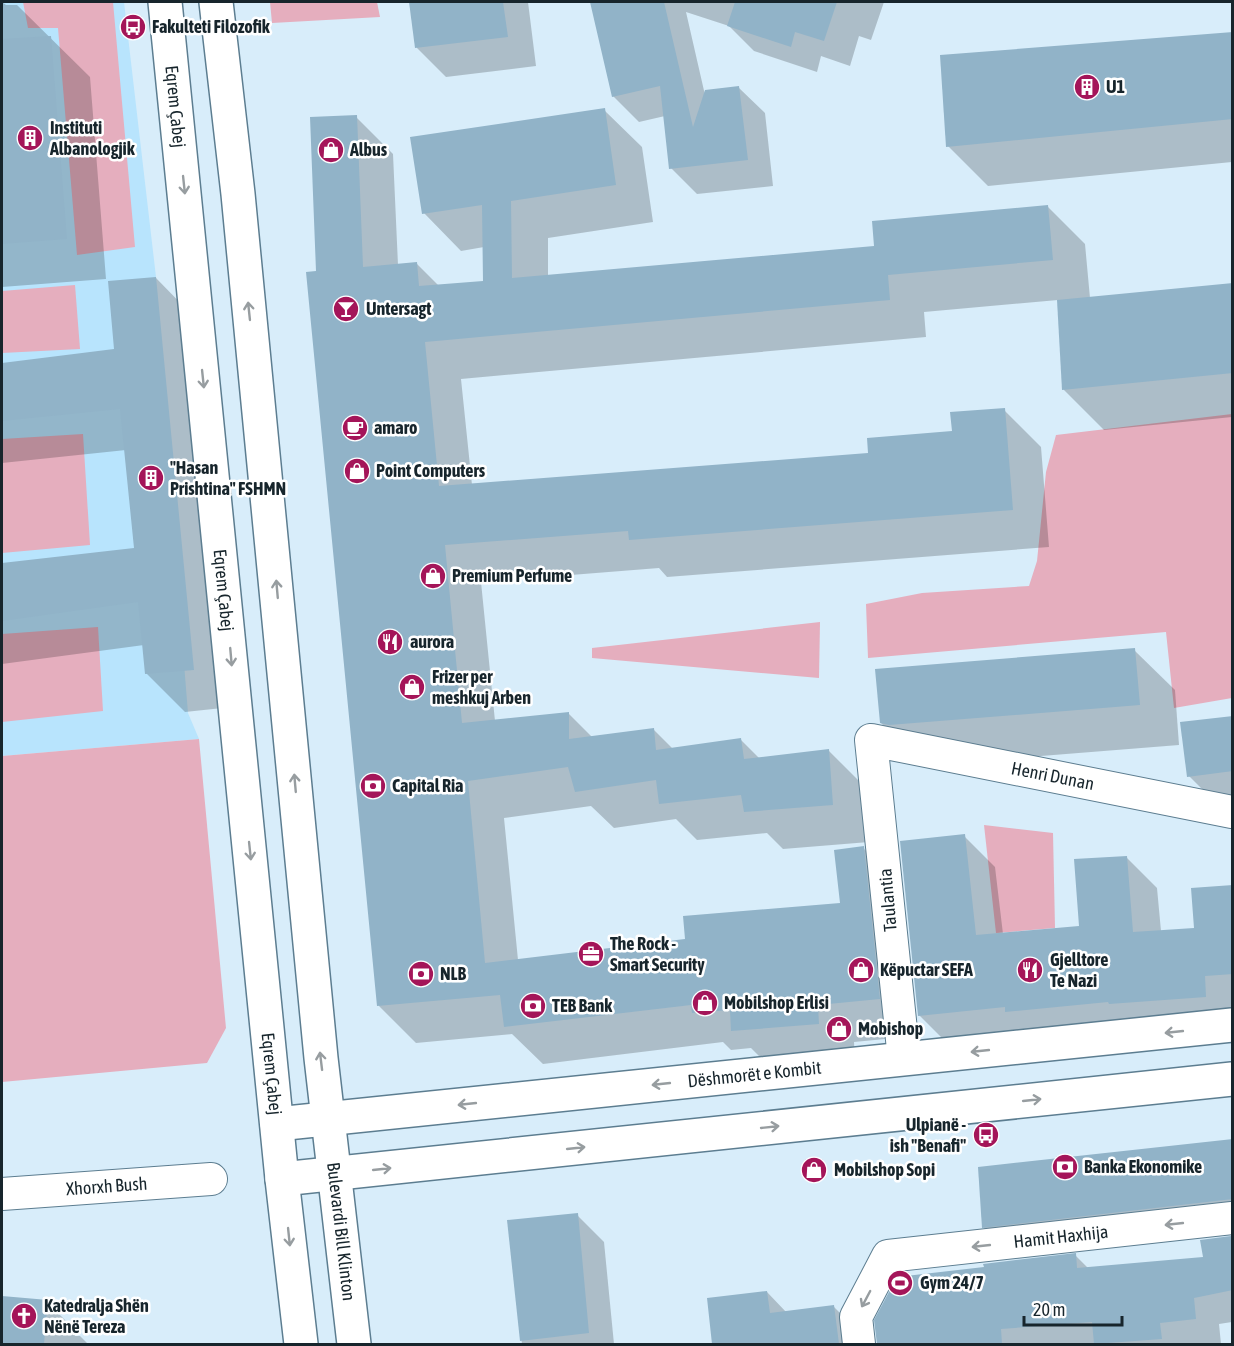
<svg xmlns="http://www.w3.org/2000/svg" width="1234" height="1346" font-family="'Asap Condensed',sans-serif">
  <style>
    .built { fill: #b8e4fd }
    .green { fill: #e5aebe }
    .shadow { fill: #0003 }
    .building { fill: #91b3c8 }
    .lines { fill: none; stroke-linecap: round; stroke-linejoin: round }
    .street-casing { stroke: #5c7d90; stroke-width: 34 }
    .primary-casing { stroke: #5c7d90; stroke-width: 36 }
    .street { stroke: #fff; stroke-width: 32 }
    .primary { stroke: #fff; stroke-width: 33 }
    .oneway { stroke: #979da0 }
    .labels { text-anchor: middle; stroke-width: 5; stroke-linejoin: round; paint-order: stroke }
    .poi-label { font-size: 18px; font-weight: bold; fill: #17252c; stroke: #fff; text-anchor: start }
    .street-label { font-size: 18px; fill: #17252c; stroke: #fff }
  </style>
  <rect width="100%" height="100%" fill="#d8edfa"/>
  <path class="built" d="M2,2H124L156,277L155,303L188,713L199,739L2,756Z"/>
  <g class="green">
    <path d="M23,2H113L135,247L77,255L58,28H28Z"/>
    <path d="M270,2H377L380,17L272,23Z"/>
    <path d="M75,285L80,349L2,353V291Z"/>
    <path d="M1232,414V698L1174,708L1166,632L868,658L866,604L922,593L1029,586L1037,561L1046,472L1056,435Z"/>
    <path d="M83,434L90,545L2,553V439Z"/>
    <path d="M820,622L819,678L592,658V648Z"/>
    <path d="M98,627L103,711L2,722V634Z"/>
    <path d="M199,739L226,1028L207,1063L2,1082V756Z"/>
    <path d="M984,825L1053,833L1055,928L996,933Z"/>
  </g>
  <g class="shadow">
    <path d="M2,2L6,5H17L90,77L106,279L2,287Z"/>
    <path d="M411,2H528L536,66L446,77L417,48Z"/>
    <path d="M598,2H884L871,40L859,36L850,66L821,56L817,72L754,51L729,26L686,12L705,95L739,88L765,113L773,186L697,194L671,168L665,116L639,122L613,96L592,3Z"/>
    <path d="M1232,34V162L988,186L948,146Z"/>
    <path d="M604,110L642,147L653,222L548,238V276L876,247L1048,207L1085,244L1090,298L1232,284V417L1104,430L1064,390L1058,300L924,312L926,337L461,379L472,485L870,454L953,433L1004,410L1041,447L1049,547L667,577L659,568L481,582L495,721L569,714L593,738L654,730L673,749L741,740L760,759L829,751L866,788L869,842L783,849L767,833L697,840L676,819L614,828L591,806L504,818L518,960L687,940L842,905L863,848L901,885L916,1036L854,1042L855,1060L770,1067L751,1048L731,1050L723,1042L543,1064L512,1034L416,1043L379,1006L318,273L356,117L393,154L398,265L416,263L439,286L484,282V247L461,251L424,213Z"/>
    <path d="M156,278L194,317L232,707L185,712L146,673L144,645L2,664V564L135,549L126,450L2,463V364L116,351Z"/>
    <path d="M1134,650L1175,690L1179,745L930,765L922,763L881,723Z"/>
    <path d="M1232,717V816H1229L1189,776Z"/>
    <path d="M964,836L995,867L1003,934L1080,927L1126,857L1157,888L1161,931L1195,929L1232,887V1027L950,1046L919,1015Z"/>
    <path d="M1232,1141V1228L1009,1253L983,1227Z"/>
    <path d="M577,1215L604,1242L614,1344H522L508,1221Z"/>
    <path d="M1232,1237V1322L1219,1324L1221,1344H878V1342L1075,1255L1089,1269L1205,1258L1202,1241Z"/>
    <path d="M767,1292L787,1313L834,1307L860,1333L861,1344H714L708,1300Z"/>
    <path d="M2,1298L47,1302L75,1330V1336H80L88,1344H2Z"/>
  </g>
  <g class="building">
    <path d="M409,2H503L508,37L415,48Z"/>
    <path d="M590,2H664L693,127L705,90L739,86L748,160L669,169L660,86L612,97Z"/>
    <path d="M735,2H837L824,41L795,32L791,47L727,26Z"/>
    <path d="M1233,32V119L946,147L940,55Z"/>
    <path d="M51,36L67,239L2,244V39Z"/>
    <path d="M605,108L616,185L511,201L512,278L874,246L872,221L1048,205L1053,260L888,275L890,300L425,342L439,486L868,453L867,438L952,431L950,412L1005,408L1013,510L629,540L628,531L445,545L462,723L569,712V739L654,728L656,750L741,738L744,759L829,749L833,805L744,812L741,795L659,804L656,780L575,792L568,767L468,781L485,963L685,939L683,916L840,903L834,850L864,846L880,999L818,1005L819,1024L731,1031L730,1010L692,1013L691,1005L504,1027L500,995L377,1006L306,272L316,271L310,117L357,115L363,267L417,262L419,286L483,281L482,205L422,214L410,137Z"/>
    <path d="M156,277L194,670L145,674L138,602L2,621V563L134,548L120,409L2,421V363L114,349L108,281Z"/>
    <path d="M1233,283V373L1062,390L1057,300Z"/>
    <path d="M1135,648L1140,705L889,725L880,723L875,669Z"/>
    <path d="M1233,716V771L1187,777L1180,722Z"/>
    <path d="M965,834L976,935L1079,926L1074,859L1127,856L1133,932L1194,928L1191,888L1233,885V974L1205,976L1206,997L1109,1004L1108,1002L1005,1012V1007L918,1016L900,841Z"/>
    <path d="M1233,1139V1199L982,1228L978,1167Z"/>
    <path d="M578,1213L589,1333L520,1341L507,1220Z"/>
    <path d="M1231,1236L1233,1290L1194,1298L1196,1319L1160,1323L1162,1339L1094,1344L1092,1322L1001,1329L1002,1344H877L874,1320L897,1277L984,1267L983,1264L1076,1253L1077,1268L1203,1257L1200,1240Z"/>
    <path d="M767,1291L770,1313L834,1305L839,1344H712L707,1298Z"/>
    <path d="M2,1296L48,1300L44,1344H2Z"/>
  </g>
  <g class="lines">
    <g class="street-casing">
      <g id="street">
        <path id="s1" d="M904,1059L871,740L1232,812"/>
        <path id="s2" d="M2,1194L211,1179"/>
        <path id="s3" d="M859,1344L856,1317L888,1256L1232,1218"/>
      </g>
    </g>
    <g class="primary-casing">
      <g id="primary">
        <path id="s4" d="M165,2L282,1179L301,1344"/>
        <path id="s5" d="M216,2L238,194L321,1058L354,1344"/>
        <path id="s6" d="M277,1124L1232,1025"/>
        <path d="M282,1179L1232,1079"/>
      </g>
    </g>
    <use href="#street" class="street"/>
    <use href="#primary" class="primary"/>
  </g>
  <defs><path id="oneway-shaft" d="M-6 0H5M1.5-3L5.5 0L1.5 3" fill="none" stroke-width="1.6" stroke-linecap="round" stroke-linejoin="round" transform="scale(1.5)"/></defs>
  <g class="oneway">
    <use href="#oneway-shaft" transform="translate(184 185) rotate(84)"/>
    <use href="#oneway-shaft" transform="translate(249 311) rotate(-96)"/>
    <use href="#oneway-shaft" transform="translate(203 379) rotate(84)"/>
    <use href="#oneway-shaft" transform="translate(277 589) rotate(-95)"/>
    <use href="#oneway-shaft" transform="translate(231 657) rotate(85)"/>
    <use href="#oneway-shaft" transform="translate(295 783) rotate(-95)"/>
    <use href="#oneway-shaft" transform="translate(250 851) rotate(84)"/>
    <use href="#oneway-shaft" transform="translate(1174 1032) rotate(174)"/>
    <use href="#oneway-shaft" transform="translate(980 1051) rotate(174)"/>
    <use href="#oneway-shaft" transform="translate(321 1061) rotate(-97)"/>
    <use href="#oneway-shaft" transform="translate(661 1084) rotate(174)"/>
    <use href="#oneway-shaft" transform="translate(1032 1100) rotate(-6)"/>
    <use href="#oneway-shaft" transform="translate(467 1104) rotate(174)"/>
    <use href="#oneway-shaft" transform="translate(770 1127) rotate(-6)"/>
    <use href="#oneway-shaft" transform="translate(576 1148) rotate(-6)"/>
    <use href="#oneway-shaft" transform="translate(382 1169) rotate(-6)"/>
    <use href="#oneway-shaft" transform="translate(1174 1224) rotate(174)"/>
    <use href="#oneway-shaft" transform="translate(289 1237) rotate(84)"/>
    <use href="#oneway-shaft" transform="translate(981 1246) rotate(174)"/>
    <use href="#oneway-shaft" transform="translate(866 1299) rotate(118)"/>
  </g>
  <defs>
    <g id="bus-disc" transform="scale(1.35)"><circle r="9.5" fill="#a41559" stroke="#fff"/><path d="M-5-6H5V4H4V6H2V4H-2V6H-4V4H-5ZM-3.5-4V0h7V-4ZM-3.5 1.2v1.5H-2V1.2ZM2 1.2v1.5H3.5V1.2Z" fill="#fff"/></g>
    <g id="building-disc" transform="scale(1.35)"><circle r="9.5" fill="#a41559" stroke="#fff"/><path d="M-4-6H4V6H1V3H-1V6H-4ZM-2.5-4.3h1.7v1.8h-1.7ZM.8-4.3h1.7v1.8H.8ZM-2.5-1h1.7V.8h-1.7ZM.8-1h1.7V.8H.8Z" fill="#fff"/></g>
    <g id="shop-disc" transform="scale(1.35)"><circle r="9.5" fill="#a41559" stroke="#fff"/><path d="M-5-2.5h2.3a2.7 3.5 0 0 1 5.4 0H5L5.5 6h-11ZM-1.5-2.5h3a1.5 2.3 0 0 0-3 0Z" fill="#fff"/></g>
    <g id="bar-disc" transform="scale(1.35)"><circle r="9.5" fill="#a41559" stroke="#fff"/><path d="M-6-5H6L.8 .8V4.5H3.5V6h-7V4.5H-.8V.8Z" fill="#fff"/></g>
    <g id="cafe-disc" transform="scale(1.35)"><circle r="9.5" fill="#a41559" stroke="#fff"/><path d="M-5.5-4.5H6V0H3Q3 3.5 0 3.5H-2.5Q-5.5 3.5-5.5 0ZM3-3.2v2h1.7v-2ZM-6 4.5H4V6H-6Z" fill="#fff"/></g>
    <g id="restaurant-disc" transform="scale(1.35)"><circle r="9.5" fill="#a41559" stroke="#fff"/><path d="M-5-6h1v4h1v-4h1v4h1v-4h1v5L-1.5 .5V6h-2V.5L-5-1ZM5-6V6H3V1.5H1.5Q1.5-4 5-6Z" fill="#fff"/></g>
    <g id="bank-disc" transform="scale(1.35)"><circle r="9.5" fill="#a41559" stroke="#fff"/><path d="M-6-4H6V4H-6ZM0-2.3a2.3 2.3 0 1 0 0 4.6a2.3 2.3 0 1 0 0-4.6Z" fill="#fff"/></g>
    <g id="office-disc" transform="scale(1.35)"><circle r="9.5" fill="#a41559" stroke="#fff"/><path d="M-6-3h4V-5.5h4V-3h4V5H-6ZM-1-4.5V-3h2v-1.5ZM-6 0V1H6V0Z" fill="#fff"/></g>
    <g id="stadium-disc" transform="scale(1.35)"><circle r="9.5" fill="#a41559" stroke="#fff"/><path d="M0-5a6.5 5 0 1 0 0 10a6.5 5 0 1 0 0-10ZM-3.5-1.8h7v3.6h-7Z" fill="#fff"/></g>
    <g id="church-disc" transform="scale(1.35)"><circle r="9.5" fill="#a41559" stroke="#fff"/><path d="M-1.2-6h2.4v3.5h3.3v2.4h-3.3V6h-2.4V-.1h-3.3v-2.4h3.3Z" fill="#fff"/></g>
  </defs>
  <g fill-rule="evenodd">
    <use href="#bus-disc" x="133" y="27"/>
    <use href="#building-disc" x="1087" y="87"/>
    <use href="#building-disc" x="30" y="138"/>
    <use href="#shop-disc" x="331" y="150"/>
    <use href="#bar-disc" x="346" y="309"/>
    <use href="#cafe-disc" x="355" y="428"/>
    <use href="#shop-disc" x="357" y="471"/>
    <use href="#building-disc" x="151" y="478"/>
    <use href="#shop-disc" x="433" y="576"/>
    <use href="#restaurant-disc" x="390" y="642"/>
    <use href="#shop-disc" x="412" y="687"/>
    <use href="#bank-disc" x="373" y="786"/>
    <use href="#office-disc" x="591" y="954"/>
    <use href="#shop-disc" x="861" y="970"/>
    <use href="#restaurant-disc" x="1030" y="970"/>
    <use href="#bank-disc" x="421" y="974"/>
    <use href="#shop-disc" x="705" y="1003"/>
    <use href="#bank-disc" x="533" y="1006"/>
    <use href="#shop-disc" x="839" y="1029"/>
    <use href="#bus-disc" x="986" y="1135"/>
    <use href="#bank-disc" x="1065" y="1167"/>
    <use href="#shop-disc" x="814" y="1170"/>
    <use href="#stadium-disc" x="900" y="1283"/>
    <use href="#church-disc" x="24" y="1316"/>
  </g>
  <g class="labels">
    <g class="poi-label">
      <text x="152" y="33">Fakulteti Filozofik</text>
      <text x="1106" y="93">U1</text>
      <text x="50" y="134">Instituti<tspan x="50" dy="21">Albanologjik</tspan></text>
      <text x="350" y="156">Albus</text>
      <text x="366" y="315">Untersagt</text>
      <text x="374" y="434">amaro</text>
      <text x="170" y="474">"Hasan<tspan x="170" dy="21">Prishtina" FSHMN</tspan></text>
      <text x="376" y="477">Point Computers</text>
      <text x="452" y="582">Premium Perfume</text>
      <text x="410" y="648">aurora</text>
      <text x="432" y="683">Frizer per<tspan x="432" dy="21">meshkuj Arben</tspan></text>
      <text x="392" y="792">Capital Ria</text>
      <text x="610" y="950">The Rock -<tspan x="610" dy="21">Smart Security</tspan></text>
      <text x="1050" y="966">Gjelltore<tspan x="1050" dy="21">Te Nazi</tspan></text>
      <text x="880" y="976">Këpuctar SEFA</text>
      <text x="440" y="980">NLB</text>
      <text x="724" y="1009">Mobilshop Erlisi</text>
      <text x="552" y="1012">TEB Bank</text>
      <text x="858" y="1035">Mobishop</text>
      <text x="966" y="1131" text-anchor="end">Ulpianë -<tspan x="966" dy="21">ish "Benafi"</tspan></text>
      <text x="1084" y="1173">Banka Ekonomike</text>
      <text x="834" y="1176">Mobilshop Sopi</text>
      <text x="920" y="1289">Gym 24/7</text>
      <text x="44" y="1312">Katedralja Shën<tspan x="44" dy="21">Nënë Tereza</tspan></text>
    </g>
    <g class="street-label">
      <text dy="6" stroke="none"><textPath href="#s4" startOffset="105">Eqrem Çabej</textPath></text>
      <text dy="6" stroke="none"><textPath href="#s4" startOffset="591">Eqrem Çabej</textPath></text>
      <text dy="6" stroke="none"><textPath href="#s1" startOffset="506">Henri Dunan</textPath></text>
      <text transform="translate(888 900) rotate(-95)" y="6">Taulantia</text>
      <text dy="6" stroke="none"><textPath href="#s4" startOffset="1077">Eqrem Çabej</textPath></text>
      <text dy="6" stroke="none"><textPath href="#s6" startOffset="480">Dëshmorët e Kombit</textPath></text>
      <text dy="6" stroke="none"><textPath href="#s2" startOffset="105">Xhorxh Bush</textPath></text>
      <text dy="6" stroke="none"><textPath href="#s5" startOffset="1236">Bulevardi Bill Klinton</textPath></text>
      <text dy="6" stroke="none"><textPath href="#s3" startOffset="270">Hamit Haxhija</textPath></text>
    </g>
  </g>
  <rect width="1234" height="1346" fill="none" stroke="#17252c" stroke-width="6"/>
  <path d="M1024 1316v9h98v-9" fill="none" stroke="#17252c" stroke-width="3"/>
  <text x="1033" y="1316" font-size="18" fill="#17252c" stroke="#ffffff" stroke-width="4.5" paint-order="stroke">20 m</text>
</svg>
